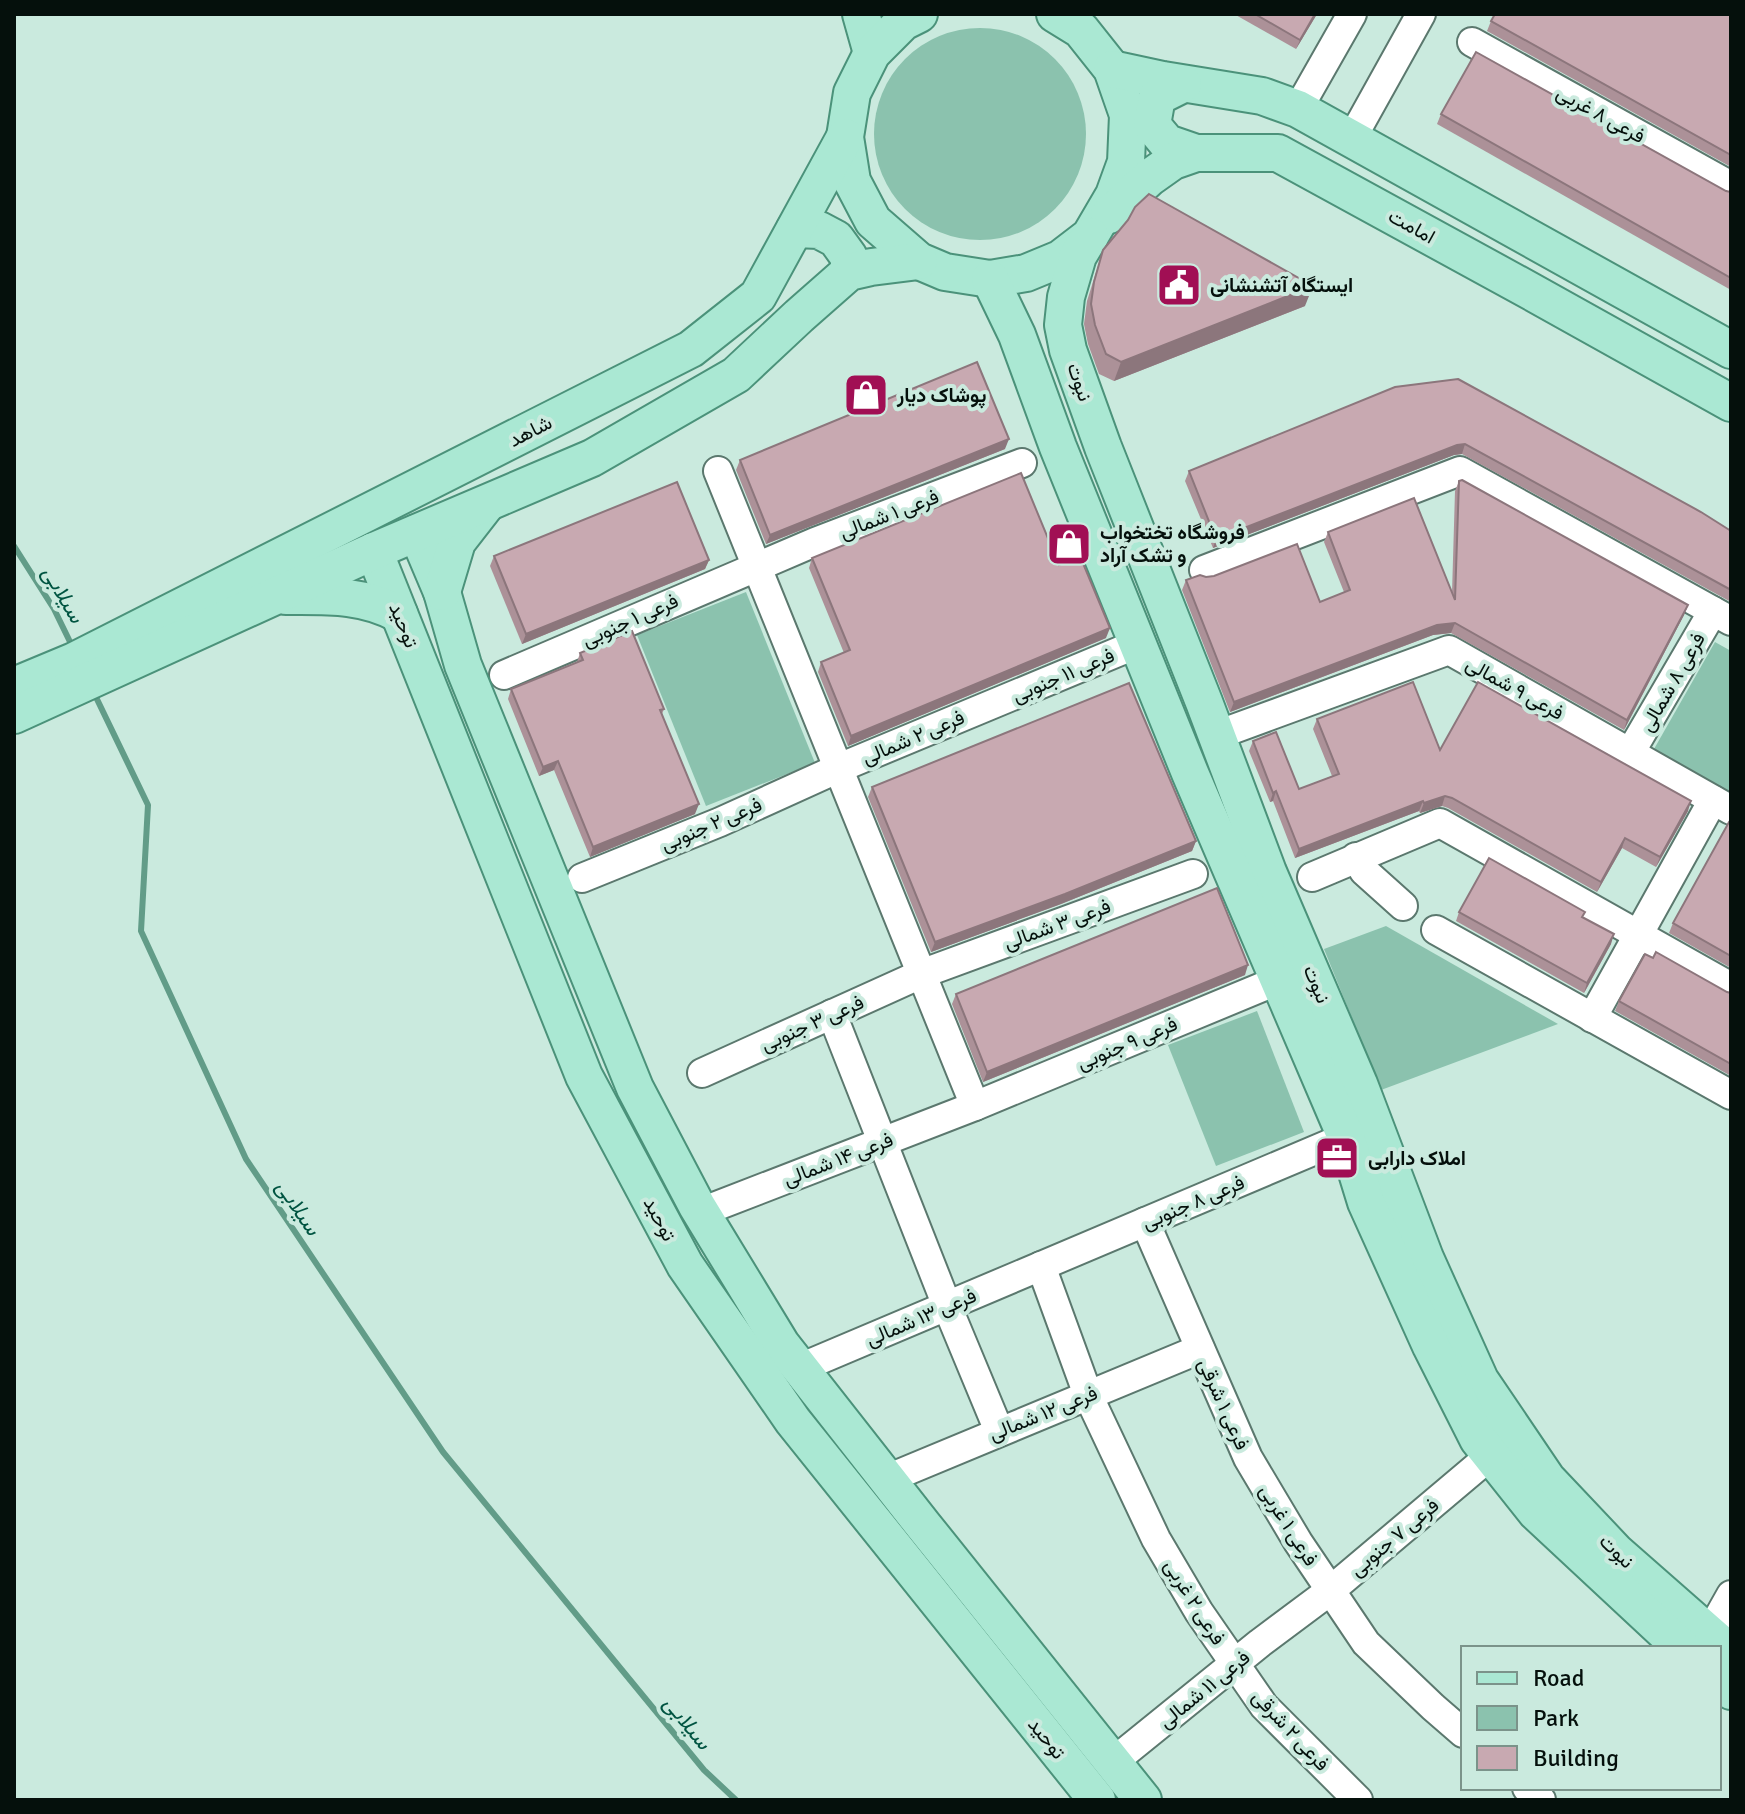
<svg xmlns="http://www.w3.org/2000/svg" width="1745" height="1814" font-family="Signika,Vazirmatn,sans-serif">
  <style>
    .green { fill: #8bc2ae }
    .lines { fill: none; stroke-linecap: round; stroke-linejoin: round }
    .stream { stroke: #629c88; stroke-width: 6 }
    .minor-casing { stroke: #5b786e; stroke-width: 32 }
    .major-casing { stroke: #4b927a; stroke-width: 40 }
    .minor { stroke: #fff; stroke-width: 28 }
    .major { stroke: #aae8d3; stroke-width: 36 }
    .wall { fill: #ac9198 }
    .shaded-wall { fill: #8c767c }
    .building { fill: #c8a9b1; stroke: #8c767c; stroke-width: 2 }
    .labels { text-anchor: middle; stroke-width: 8; stroke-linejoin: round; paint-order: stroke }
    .street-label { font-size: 20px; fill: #05100c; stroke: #caeade }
    .poi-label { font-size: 20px; font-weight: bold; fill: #05100c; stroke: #caeade; text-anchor: start }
    .water-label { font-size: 22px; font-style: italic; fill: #005441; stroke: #caeade }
  </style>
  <rect width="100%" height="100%" fill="#caeade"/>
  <g class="green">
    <circle cx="980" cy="134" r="106"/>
    <path d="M746,592L815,763L706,806L637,635Z"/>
    <path d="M1715,642L1731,651V793L1654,749Z"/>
    <path d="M1386,926L1558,1024L1381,1090L1324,949Z"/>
    <path d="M1257,1011L1304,1132L1216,1166L1168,1045Z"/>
  </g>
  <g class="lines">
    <g class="stream">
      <path d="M14,546L54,609L74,650"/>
      <path d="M94,693L148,805L141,931L246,1159L443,1452L704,1770L736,1800"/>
    </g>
    <g class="minor-casing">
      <g id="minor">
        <path d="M1472,42L1731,186"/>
        <path d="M1298,109L1352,14"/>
        <path d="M1352,138L1421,14"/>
        <path d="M718,471L975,1106"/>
        <path d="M1204,570L1460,471L1731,621"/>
        <path d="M504,675L815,542L1022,463"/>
        <path d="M1217,735L1449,650L1731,810"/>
        <path d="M1630,753L1713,611"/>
        <path d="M1356,857L1364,871L1403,906"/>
        <path d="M1312,877L1440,823L1731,987"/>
        <path d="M582,878L720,822L839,768L1137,644"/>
        <path d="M1436,930L1731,1095"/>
        <path d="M832,1014L947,1306L999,1431"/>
        <path d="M1592,1018L1713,800"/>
        <path d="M702,1073L921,974L1193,874"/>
        <path d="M701,1212L975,1106L1279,980"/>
        <path d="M1145,1222L1248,1458L1298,1542L1366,1643L1433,1707L1463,1733"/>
        <path d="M1041,1266L1088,1395L1156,1539L1199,1612L1264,1706L1358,1800"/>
        <path d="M800,1368L1346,1137"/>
        <path d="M887,1479L1200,1349"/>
        <path d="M1730,1651L1718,1618L1731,1595"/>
        <path d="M1113,1762L1260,1643L1331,1590L1491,1455"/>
        <path d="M1527,1788L1541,1800"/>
      </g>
    </g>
    <g class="major-casing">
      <g id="major">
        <path d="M861,14L872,53"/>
        <path d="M919,14L903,22L872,53L852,93L845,137L852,181L873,221L919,261L945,272L990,279L1026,273L1060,259L1090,236L1114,195L1126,162L1128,115L1112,69L1081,30L1055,14"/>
        <path d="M1112,69L1163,80L1262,96L1298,109L1731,350"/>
        <path d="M1183,84L1157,97L1152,125L1167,143L1196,153"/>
        <path d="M1109,215L1149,178L1173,161L1196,153H1278L1532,292L1731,403"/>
        <path d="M795,229L819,230L836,239L849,257V272"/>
        <path d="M1090,236L1078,256L1066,297L1063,325L1068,350L1103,447L1204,702L1268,872L1359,1084L1425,1258L1480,1380L1547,1479L1616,1552L1731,1653"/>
        <path d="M990,279L1017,335L1058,447L1190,773L1346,1137L1366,1202L1431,1346L1478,1439L1536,1512L1682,1648"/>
        <path d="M417,533L442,592L463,665L635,1088L697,1206L781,1344L923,1525L1143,1800"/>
        <path d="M374,551L584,1076L685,1265L793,1421L1097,1800"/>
        <path d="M442,592L457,542L485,506"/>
        <path d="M286,596C326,596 363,594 399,614"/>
        <path d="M14,686L74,661L691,349L758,296L845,137"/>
        <path d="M14,715L374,551L592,458L736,375L799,316L849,272L871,267L919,261"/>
        <path d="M1719,1680L1731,1691"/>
      </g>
    </g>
    <use href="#minor" class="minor"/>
    <use href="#major" class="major"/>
  </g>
  <g class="wall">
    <path d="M1234,14H1317L1296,49Z"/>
    <path d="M1731,14V167L1487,31L1491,21Z"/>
    <path d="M1441,114L1731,192V290L1437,124Z"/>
    <path d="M1103,250L1305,306L1114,381L1099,374L1088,344L1084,324L1087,301Z"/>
    <path d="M1395,387L1731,531V602L1462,454L1454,455L1213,548L1185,481L1189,471Z"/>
    <path d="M1005,449L766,544L736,470L740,460Z"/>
    <path d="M1459,481L1688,605L1684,615L1624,730L1451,633L1433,635L1230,712L1182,590L1186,580L1206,577L1320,602L1344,592L1324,542L1328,532L1452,593L1455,491Z"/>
    <path d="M494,556L709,560L705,569L522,644L490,566Z"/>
    <path d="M812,558L1059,565L1106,638L848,746L818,672L821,662L844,653L809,568Z"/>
    <path d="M580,653L664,709L662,714L695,814L590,857L554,770L539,776L508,699L511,689L577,662Z"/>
    <path d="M1317,719L1440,750L1688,811L1656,867L1622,848L1597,892L1448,808L1442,806L1420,813L1419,811L1295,858L1273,801L1270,802L1249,751L1253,741L1299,789L1332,776L1313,729Z"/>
    <path d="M872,787L1196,841L1192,851L1061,904L931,952L868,797Z"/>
    <path d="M1731,823V968L1669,933L1673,923Z"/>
    <path d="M1459,912L1583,917L1611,944L1584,993L1456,921Z"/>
    <path d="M1245,975L983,1082L952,1004L956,994Z"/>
    <path d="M1727,992L1731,993V1076L1615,1011L1619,1001Z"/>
  </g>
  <g class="shaded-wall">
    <path d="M1315,14H1317L1296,49L1300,40Z"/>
    <path d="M1313,286L1305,306L1114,381L1121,362Z"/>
    <path d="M1009,439L1005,449L766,544L770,535Z"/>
    <path d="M1465,444L1462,454L1454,455L1213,548L1216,539L1457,445Z"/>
    <path d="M709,560L705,569L522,644L526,634Z"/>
    <path d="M1688,605L1684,615L1624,730L1627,720Z"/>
    <path d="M1455,623L1451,633L1433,635L1230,712L1234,702L1437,625Z"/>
    <path d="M1110,628L1106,638L848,746L851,736Z"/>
    <path d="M558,761L554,770L539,776L543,767Z"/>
    <path d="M1276,791L1273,801L1270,802L1273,793Z"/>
    <path d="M1445,796L1442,806L1420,813L1424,803Z"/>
    <path d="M1423,801L1419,811L1295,858L1299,849Z"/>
    <path d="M1691,801L1688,811L1656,867L1660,857Z"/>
    <path d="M699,804L695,814L590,857L593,847Z"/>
    <path d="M1625,838L1622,848L1597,892L1601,882Z"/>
    <path d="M1196,841L1192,851L1061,904L931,952L935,942Z"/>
    <path d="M1614,934L1611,944L1584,993L1587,983Z"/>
    <path d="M1248,965L1245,975L983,1082L987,1072Z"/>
  </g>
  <g class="building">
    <path d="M1255,14H1315L1300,40Z"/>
    <path d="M1495,14H1731V155L1491,21Z"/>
    <path d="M1476,52L1726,191L1731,192V278L1441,114Z"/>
    <path d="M1149,194L1313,286L1121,362L1106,354L1095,325L1091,304L1094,282L1103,250L1128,220L1135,207Z"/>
    <path d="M977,362L1009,439L770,535L740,460Z"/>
    <path d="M1458,379L1701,512L1731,531V590L1465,444L1457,445L1216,539L1189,471L1395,387Z"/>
    <path d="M1021,473L1059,565L1080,556L1110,628L851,736L821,662L850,650L812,558Z"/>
    <path d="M1462,480L1688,605L1627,720L1455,623L1437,625L1234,702L1186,580L1200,575L1206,577L1214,576L1297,544L1320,602L1350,590L1328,532L1414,498L1455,600L1459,481Z"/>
    <path d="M677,482L709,560L526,634L494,556Z"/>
    <path d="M632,631L664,709L660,710L699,804L593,847L558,761L543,767L511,689L583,660L580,653Z"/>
    <path d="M1413,682L1440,750L1478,682L1691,801L1660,857L1625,838L1601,882L1452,798L1445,796L1424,803L1423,801L1299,849L1276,791L1273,793L1253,741L1276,732L1299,789L1339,774L1317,719Z"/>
    <path d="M1129,683L1196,841L1065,894L935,942L872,787Z"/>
    <path d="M1729,822L1731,823V956L1673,923Z"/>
    <path d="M1489,858L1585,912L1582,917L1614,934L1587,983L1459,912Z"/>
    <path d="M1217,888L1248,965L987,1072L956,994Z"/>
    <path d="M1656,952L1727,992L1731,993V1064L1619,1001L1645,954L1653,958Z"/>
  </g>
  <defs>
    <g id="civic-square" transform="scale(2.3)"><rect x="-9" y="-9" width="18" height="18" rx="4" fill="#a10f54" stroke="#caeade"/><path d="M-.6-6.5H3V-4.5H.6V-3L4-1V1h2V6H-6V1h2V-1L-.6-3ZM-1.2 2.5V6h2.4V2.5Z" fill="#fff"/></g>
    <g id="shop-square" transform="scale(2.3)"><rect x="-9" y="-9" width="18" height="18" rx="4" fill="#a10f54" stroke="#caeade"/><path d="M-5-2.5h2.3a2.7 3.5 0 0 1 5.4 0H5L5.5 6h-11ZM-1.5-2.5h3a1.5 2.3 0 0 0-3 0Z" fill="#fff"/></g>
    <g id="office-square" transform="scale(2.3)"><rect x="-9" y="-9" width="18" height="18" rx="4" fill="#a10f54" stroke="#caeade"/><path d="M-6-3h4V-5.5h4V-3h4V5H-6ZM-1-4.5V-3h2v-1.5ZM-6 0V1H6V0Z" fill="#fff"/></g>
  </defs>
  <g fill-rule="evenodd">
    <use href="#civic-square" x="1179" y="285"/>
    <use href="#shop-square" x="866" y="395"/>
    <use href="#shop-square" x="1069" y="544"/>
    <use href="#office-square" x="1337" y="1158"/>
  </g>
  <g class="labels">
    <g class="street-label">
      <text transform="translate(1601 114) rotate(29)" y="7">فرعی ۸ غربی</text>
      <text transform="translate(1412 226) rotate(29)" y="7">امامت</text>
      <text transform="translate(1080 382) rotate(71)" y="7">نبوت</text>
      <text transform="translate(530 431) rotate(-27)" y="7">شاهد</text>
      <text transform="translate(889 514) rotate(-21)" y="7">فرعی ۱ شمالی</text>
      <text transform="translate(630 620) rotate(-24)" y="7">فرعی ۱ جنوبی</text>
      <text transform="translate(404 625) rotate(68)" y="7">توحید</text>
      <text transform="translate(1063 675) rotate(-23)" y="7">فرعی ۱۱ جنوبی</text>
      <text transform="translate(1672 682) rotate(-60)" y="7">فرعی ۸ شمالی</text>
      <text transform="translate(1515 688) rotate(29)" y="7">فرعی ۹ شمالی</text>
      <text transform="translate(913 737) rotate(-23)" y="7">فرعی ۲ شمالی</text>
      <text transform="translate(711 824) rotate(-23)" y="7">فرعی ۲ جنوبی</text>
      <text transform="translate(1057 924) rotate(-20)" y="7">فرعی ۳ شمالی</text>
      <text transform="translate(1317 984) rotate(67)" y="7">نبوت</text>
      <text transform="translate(812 1023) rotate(-24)" y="7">فرعی ۳ جنوبی</text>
      <text transform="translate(1127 1043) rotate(-23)" y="7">فرعی ۹ جنوبی</text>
      <text transform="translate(838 1159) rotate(-21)" y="7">فرعی ۱۴ شمالی</text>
      <text transform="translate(1193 1202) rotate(-23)" y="7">فرعی ۸ جنوبی</text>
      <text transform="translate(660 1219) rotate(62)" y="7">توحید</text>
      <text transform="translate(921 1317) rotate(-23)" y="7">فرعی ۱۳ شمالی</text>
      <text transform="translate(1224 1404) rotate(66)" y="7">فرعی ۱ شرقی</text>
      <text transform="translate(1043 1413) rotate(-22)" y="7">فرعی ۱۲ شمالی</text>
      <text transform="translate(1289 1525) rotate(58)" y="7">فرعی ۱ غربی</text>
      <text transform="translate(1394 1537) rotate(-40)" y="7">فرعی ۷ جنوبی</text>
      <text transform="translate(1617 1551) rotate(44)" y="7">نبوت</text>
      <text transform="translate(1195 1602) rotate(58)" y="7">فرعی ۲ غربی</text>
      <text transform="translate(1204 1689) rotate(-39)" y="7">فرعی ۱۱ شمالی</text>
      <text transform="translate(1291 1730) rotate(47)" y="7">فرعی ۲ شرقی</text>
      <text transform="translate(1047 1738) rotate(51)" y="7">توحید</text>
    </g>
    <g class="poi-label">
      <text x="1210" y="292">ایستگاه آتشنشانی</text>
      <text x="897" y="402">پوشاک دیار</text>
      <text x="1100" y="539">فروشگاه تختخواب<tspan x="1100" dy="23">و تشک آراد</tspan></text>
      <text x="1368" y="1165">املاک دارابی</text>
    </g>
    <g class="water-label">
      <text transform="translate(64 594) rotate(60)" y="8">سیلابی</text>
      <text transform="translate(299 1207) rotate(56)" y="8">سیلابی</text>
      <text transform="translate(688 1722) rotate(51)" y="8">سیلابی</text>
    </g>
  </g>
  <rect width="1745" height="1814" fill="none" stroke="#05100c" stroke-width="32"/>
  <rect x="1461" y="1646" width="260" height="144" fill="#caeade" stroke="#7b938a" stroke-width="2"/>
  <rect x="1477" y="1672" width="40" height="12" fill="#aae8d3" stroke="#7b938a" stroke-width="2"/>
  <text x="1533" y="1686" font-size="24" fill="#05100c">Road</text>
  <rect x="1477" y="1706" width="40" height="24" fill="#8bc2ae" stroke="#7b938a" stroke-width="2"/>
  <text x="1533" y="1726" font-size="24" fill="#05100c">Park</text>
  <rect x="1477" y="1746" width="40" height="24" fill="#c8a9b1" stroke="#7b938a" stroke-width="2"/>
  <text x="1533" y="1766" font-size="24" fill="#05100c">Building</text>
</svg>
